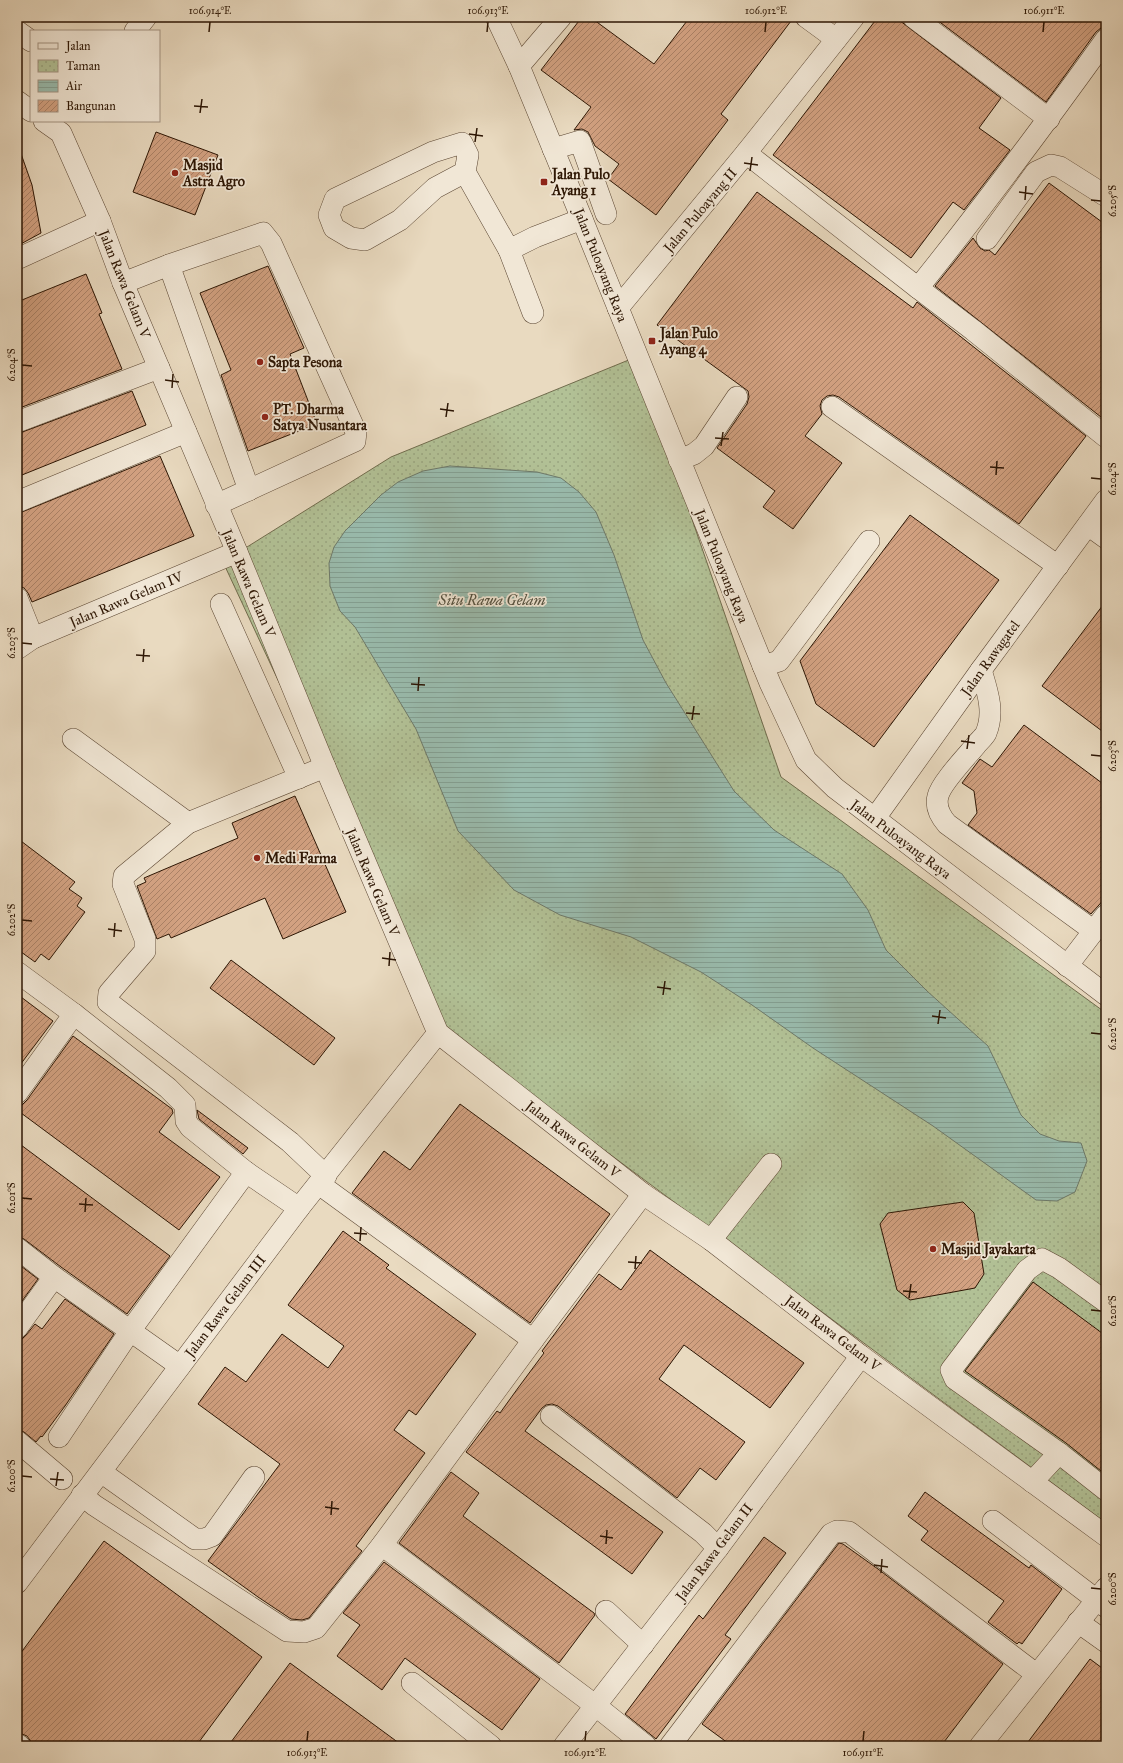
<svg xmlns="http://www.w3.org/2000/svg" width="1123" height="1763" font-family="'IM FELL Great Primer',serif">
  <style>
    .park { fill: url(#park-dots); stroke: #706c4d }
    .water { fill: url(#water-rules); stroke: #6e7969 }
    .building { fill: url(#building-hatch); stroke: #2d1604 }
    .lines { fill: none; stroke-linecap: round; stroke-linejoin: round }
    .minor-casing { stroke: #5c4733; stroke-width: 22 }
    .minor { stroke: #f1e7d6; stroke-width: 21 }
    .ticks { fill: none; stroke: #2d1604; stroke-width: 1.5 }
    .poi-dot { fill: #8f2418; stroke: #f1e7d6; stroke-width: 1.5 }
    .labels { text-anchor: middle; stroke-width: 3.5; stroke-linejoin: round; paint-order: stroke }
    .poi-label { font-size: 14px; font-weight: bold; fill: #2d1604; stroke: #f1e7d6; text-anchor: start }
    .street-label { font-size: 14px; fill: #2d1604; stroke: #f1e7d6 }
    .water-label { font-size: 15px; font-style: italic; fill: #53503f; stroke: #f1e7d6 }
    .neatline { fill: none; stroke: #2d1604; stroke-width: 1.5 }
    .ticks-label { font-size: 10px; text-anchor: middle; fill: #2d1604 }
  </style>
  <defs>
    <pattern id="park-dots" width="8" height="8" patternUnits="userSpaceOnUse"><rect width="8" height="8" fill="#b2c196"/><path d="M2 2h.1M6 6h.1" fill="none" stroke="#99a580" stroke-width="1.8" stroke-linecap="round"/></pattern>
    <pattern id="water-rules" width="6" height="5" patternUnits="userSpaceOnUse"><rect width="6" height="5" fill="#99bbad"/><path d="M0 2.5h6" fill="none" stroke="#84a093"/></pattern>
    <pattern id="building-hatch" width="6" height="6" patternUnits="userSpaceOnUse"><rect width="6" height="6" fill="#d2a181"/><path d="M-1 1l2-2M0 6l6-6M5 7l2-2" fill="none" stroke="#ab8267"/></pattern>
  </defs>
  <rect width="100%" height="100%" fill="#e9dac0"/>
  <filter id="stains"><feTurbulence type="fractalNoise" baseFrequency=".005" numOctaves="4"/><feColorMatrix values="0 0 0 0 .2 0 0 0 0 .09 0 0 0 0 .02 0 0 0 .5 -.17"/></filter>
  <radialGradient id="worn" r=".72"><stop offset=".6" stop-color="#630" stop-opacity="0"/><stop offset="1" stop-color="#630" stop-opacity=".3"/></radialGradient>
  <path class="park" d="M636,357L781,777L1106,1013V1523L440,1028L223,562L391,457Z"/>
  <path class="water" d="M450,466L537,472L561,478L579,492L596,512L614,555L643,640L666,683L734,791L774,830L842,874L868,910L886,950L927,991L988,1046L1021,1115L1040,1134L1059,1141L1081,1143L1087,1161L1075,1192L1057,1201L1036,1200L933,1126L813,1048L752,1005L701,972L631,937L560,915L514,890L458,831L416,729L355,627L340,611L330,586L329,563L334,547L345,531L381,495L398,482L423,471Z"/>
  <g class="building">
    <path d="M582,17H590L654,64L690,17H794L721,114L728,120L656,215L608,179L619,164L595,146L588,132L582,129L574,130L591,107L541,70Z"/>
    <path d="M878,17H895L1001,98L979,128L1010,150L964,210L953,202L911,258L773,155Z"/>
    <path d="M933,17H1106V27L1101,28L1096,32L1046,102Z"/>
    <path d="M156,132L218,155L195,215L133,192Z"/>
    <path d="M17,148H19L32,185L41,233L17,246Z"/>
    <path d="M1049,183L1106,225V421L935,286L973,238L980,248L985,251L989,250L995,255Z"/>
    <path d="M757,192L913,308L917,302L1086,436L1019,524L839,397L833,395L827,396L822,400L820,406L822,414L805,436L842,463L793,529L763,507L775,491L717,448L747,404L749,397L748,391L657,325Z"/>
    <path d="M268,266L304,348L290,354L317,424L248,451L221,375L231,370L200,293Z"/>
    <path d="M86,274L102,313L99,314L122,369L17,409V302Z"/>
    <path d="M132,391L146,425L17,477V434Z"/>
    <path d="M160,456L194,536L32,602L28,593L24,588L19,586L17,581V514Z"/>
    <path d="M910,515L999,580L874,747L816,704L800,661Z"/>
    <path d="M1106,601V734L1042,686Z"/>
    <path d="M1024,725L1106,786V897L1091,914L968,825L977,813L974,791L962,783L980,759L992,767Z"/>
    <path d="M295,796L346,912L283,939L265,898L171,938L169,934L157,939L137,886L146,882L144,878L238,838L232,823Z"/>
    <path d="M17,838L75,882L69,889L82,898L77,906L85,912L49,960L41,954L35,962L17,949Z"/>
    <path d="M231,960L335,1038L314,1065L210,988Z"/>
    <path d="M17,994L53,1021L17,1069Z"/>
    <path d="M73,1036L172,1109L173,1113L159,1132L220,1177L179,1230L17,1110L27,1100Z"/>
    <path d="M460,1104L610,1214L530,1323L352,1193L384,1151L410,1170Z"/>
    <path d="M197,1110L248,1148L243,1154L199,1119Z"/>
    <path d="M17,1142L170,1256L127,1314L61,1267L24,1239L17,1236Z"/>
    <path d="M963,1202L974,1213L984,1274L975,1288L910,1300L897,1290L880,1224L888,1213Z"/>
    <path d="M343,1231L389,1265L386,1268L476,1334L416,1415L409,1410L394,1430L425,1453L356,1546L362,1551L309,1618L302,1620L291,1619L258,1597L208,1561L280,1464L198,1404L225,1367L246,1382L282,1334L328,1368L344,1346L288,1305Z"/>
    <path d="M650,1250L804,1363L770,1408L684,1345L659,1379L745,1442L716,1480L700,1468L677,1498L558,1406L552,1404L546,1405L542,1408L525,1431L663,1532L632,1574L466,1452L497,1411L500,1413L518,1388L544,1353L542,1351L599,1274L621,1290Z"/>
    <path d="M17,1263L38,1279L17,1308Z"/>
    <path d="M1033,1282L1106,1336V1475L1066,1443L965,1371Z"/>
    <path d="M65,1299L114,1334L65,1406L42,1437L41,1436L36,1442L24,1432L17,1429V1340L22,1339L26,1335L35,1324L42,1329Z"/>
    <path d="M451,1472L479,1493L463,1516L594,1613L595,1615L559,1663L399,1543Z"/>
    <path d="M925,1492L1029,1568L1031,1565L1062,1589L1022,1644L1019,1642L1017,1644L988,1622L1004,1601L921,1540L928,1531L908,1516Z"/>
    <path d="M764,1537L786,1553L725,1635L731,1639L656,1739L625,1714L699,1615L703,1619Z"/>
    <path d="M104,1541L262,1657L196,1746H34L27,1736L17,1732V1658Z"/>
    <path d="M839,1543L843,1544L878,1569L1003,1664L941,1746H732L702,1724Z"/>
    <path d="M384,1562L540,1679L502,1730L405,1658L382,1690L337,1656L360,1625L343,1613Z"/>
    <path d="M1090,1659L1106,1671V1746H1025Z"/>
    <path d="M290,1663L403,1746H228Z"/>
  </g>
  <g class="lines">
    <g class="minor-casing">
      <g id="minor">
        <path d="M496,17L519,66L582,219L770,683L806,760L835,788L1106,995"/>
        <path d="M806,17L836,39"/>
        <path d="M913,17L1049,119"/>
        <path d="M17,31L31,41"/>
        <path d="M135,31L146,17"/>
        <path d="M519,66L561,17"/>
        <path d="M17,101L31,111"/>
        <path d="M44,121L61,133L100,221L123,283L237,552L325,767L438,1033L643,1194L711,1240L861,1356L1106,1536"/>
        <path d="M553,149L580,141L606,214"/>
        <path d="M746,153L918,288C983,207 1045,124 1106,39"/>
        <path d="M465,172L435,188L400,220L365,240L351,238L334,228L329,215L335,199L433,152L462,143L468,155L465,172L509,250L535,237L582,219"/>
        <path d="M987,239L1036,172L1051,165L1060,167L1106,196"/>
        <path d="M509,250L533,313"/>
        <path d="M17,259L100,221"/>
        <path d="M169,265L249,490"/>
        <path d="M123,283L169,265L263,233L271,243L356,432L355,441L216,505"/>
        <path d="M918,288L973,330L1106,437"/>
        <path d="M618,308L746,153L854,17"/>
        <path d="M832,407L1058,566"/>
        <path d="M17,422L159,368"/>
        <path d="M679,460L694,454L704,446L737,397"/>
        <path d="M17,502L186,432"/>
        <path d="M1088,525L1106,538"/>
        <path d="M17,598L33,638"/>
        <path d="M221,604L299,778"/>
        <path d="M17,649L33,638L237,552"/>
        <path d="M763,666L779,661L869,541"/>
        <path d="M981,670C987,690 995,712 986,733C984,737 979,741 976,745C967,756 941,783 938,796C935,807 940,816 947,824L1094,931"/>
        <path d="M73,739L188,823"/>
        <path d="M325,767L188,823L124,876L123,884L145,939V951L109,993L108,1002L290,1142L326,1176"/>
        <path d="M875,818L981,670L1106,500"/>
        <path d="M1067,966L1106,915"/>
        <path d="M17,972L74,1014L168,1088L185,1105L186,1121L190,1127L246,1172L299,1208"/>
        <path d="M17,1093L74,1014"/>
        <path d="M319,1184L533,1340"/>
        <path d="M711,1240L771,1164"/>
        <path d="M17,1248L54,1277L180,1366"/>
        <path d="M1106,1302L1059,1268L1042,1259L1027,1270L951,1370L955,1379L1059,1453L1106,1490"/>
        <path d="M17,1328L54,1277"/>
        <path d="M551,1416L703,1533L718,1548"/>
        <path d="M59,1437L130,1331L246,1172"/>
        <path d="M17,1441L62,1479"/>
        <path d="M101,1472L195,1539H204L212,1536L254,1477"/>
        <path d="M1032,1482L1059,1453"/>
        <path d="M82,1495L94,1505L287,1631L304,1632L316,1628L382,1545L533,1340L643,1194"/>
        <path d="M993,1521L1106,1607"/>
        <path d="M382,1545L596,1706L646,1746"/>
        <path d="M17,1583L299,1208L438,1033"/>
        <path d="M606,1611L643,1645"/>
        <path d="M1078,1622L1106,1642"/>
        <path d="M412,1683L491,1746"/>
        <path d="M17,1744L20,1746"/>
        <path d="M564,1746L718,1548L861,1356"/>
        <path d="M670,1746L831,1534L837,1531L849,1532L1036,1674"/>
        <path d="M980,1746L1106,1588"/>
      </g>
    </g>
    <use href="#minor" class="minor"/>
  </g>
  <path class="ticks" d="M209,32L210,22M487,32L488,22M765,32L766,22M1043,32L1044,22M194,106L208,107M200,113L202,99M469,134L483,136M475,142L477,128M744,163L758,165M750,171L752,157M1019,192L1033,194M1025,200L1026,186M1091,200L1101,201M22,365L32,366M165,380L179,382M172,388L173,374M440,409L454,411M446,417L448,403M715,438L729,439M721,446L723,432M990,467L1004,468M996,475L997,461M1091,478L1101,479M22,643L32,644M136,655L150,656M143,662L144,649M411,684L425,685M418,691L419,677M686,713L700,714M692,720L694,706M961,741L975,743M967,749L969,735M1091,755L1101,756M22,920L32,921M108,929L122,931M114,937L115,923M382,958L396,960M389,966L390,952M657,987L671,989M663,995L665,981M932,1016L946,1018M938,1024L940,1010M1091,1033L1101,1034M22,1198L32,1199M79,1204L93,1205M85,1212L86,1198M354,1233L367,1234M360,1241L361,1227M628,1262L642,1263M635,1269L636,1256M903,1291L917,1292M909,1298L911,1284M1091,1310L1101,1311M22,1476L32,1477M50,1479L64,1480M56,1486L58,1472M325,1507L339,1509M331,1515L332,1501M600,1536L613,1538M606,1544L607,1530M874,1565L888,1567M881,1573L882,1559M1091,1588L1101,1589M307,1741L308,1731M585,1741L586,1731M863,1741L864,1731"/>
  <g class="poi-dot">
    <circle cx="175" cy="173" r="4"/>
    <rect x="540" y="178" width="8" height="8" rx="2"/>
    <rect x="648" y="337" width="8" height="8" rx="2"/>
    <circle cx="260" cy="362" r="4"/>
    <circle cx="265" cy="417" r="4"/>
    <circle cx="257" cy="858" r="4"/>
    <circle cx="933" cy="1249" r="4"/>
  </g>
  <g class="labels">
    <g class="poi-label">
      <text x="183" y="170">Masjid<tspan x="183" dy="16">Astra Agro</tspan></text>
      <text x="552" y="179">Jalan Pulo<tspan x="552" dy="16">Ayang 1</tspan></text>
      <text x="660" y="338">Jalan Pulo<tspan x="660" dy="16">Ayang 4</tspan></text>
      <text x="268" y="367">Sapta Pesona</text>
      <text x="273" y="414">PT. Dharma<tspan x="273" dy="16">Satya Nusantara</tspan></text>
      <text x="265" y="863">Medi Farma</text>
      <text x="941" y="1254">Masjid Jayakarta</text>
    </g>
    <g class="street-label">
      <text transform="translate(700 210) rotate(-50)" y="5">Jalan Puloayang II</text>
      <text transform="translate(601 265) rotate(68)" y="5">Jalan Puloayang Raya</text>
      <text transform="translate(125 284) rotate(68)" y="5">Jalan Rawa Gelam V</text>
      <text transform="translate(722 566) rotate(68)" y="5">Jalan Puloayang Raya</text>
      <text transform="translate(249 583) rotate(67)" y="5">Jalan Rawa Gelam V</text>
      <text transform="translate(126 599) rotate(-23)" y="5">Jalan Rawa Gelam IV</text>
      <text transform="translate(990 658) rotate(-54)" y="5">Jalan Rawagatel</text>
      <text transform="translate(901 839) rotate(37)" y="5">Jalan Puloayang Raya</text>
      <text transform="translate(373 882) rotate(67)" y="5">Jalan Rawa Gelam V</text>
      <text transform="translate(573 1139) rotate(38)" y="5">Jalan Rawa Gelam V</text>
      <text transform="translate(225 1306) rotate(-53)" y="5">Jalan Rawa Gelam III</text>
      <text transform="translate(833 1333) rotate(37)" y="5">Jalan Rawa Gelam V</text>
      <text transform="translate(714 1552) rotate(-53)" y="5">Jalan Rawa Gelam II</text>
    </g>
    <g class="water-label">
      <text x="492" y="605">Situ Rawa Gelam</text>
    </g>
  </g>
  <rect width="1123" height="1763" fill="none" stroke="#e9dac0" stroke-width="44"/>
  <rect x="30" y="30" width="130" height="92" fill="#f1e7d6" stroke="#a39382"/>
  <rect x="38" y="43" width="20" height="6" fill="#f1e7d6" stroke="#a39382"/>
  <text x="66" y="50" font-size="12" fill="#2d1604">Jalan</text>
  <rect x="38" y="60" width="20" height="12" fill="url(#park-dots)" stroke="#a39382"/>
  <text x="66" y="70" font-size="12" fill="#2d1604">Taman</text>
  <rect x="38" y="80" width="20" height="12" fill="url(#water-rules)" stroke="#a39382"/>
  <text x="66" y="90" font-size="12" fill="#2d1604">Air</text>
  <rect x="38" y="100" width="20" height="12" fill="url(#building-hatch)" stroke="#a39382"/>
  <text x="66" y="110" font-size="12" fill="#2d1604">Bangunan</text>
  <rect x="22" y="22" width="1079" height="1719" class="neatline"/>
  <g class="ticks-label">
    <text x="210" y="14">106.914°E</text>
    <text x="488" y="14">106.913°E</text>
    <text x="766" y="14">106.912°E</text>
    <text x="1044" y="14">106.911°E</text>
    <text transform="translate(1112 201) rotate(-90)" y="4">6.205°S</text>
    <text transform="translate(11 365) rotate(-90)" y="4">6.204°S</text>
    <text transform="translate(1112 479) rotate(-90)" y="4">6.204°S</text>
    <text transform="translate(11 643) rotate(-90)" y="4">6.203°S</text>
    <text transform="translate(1112 756) rotate(-90)" y="4">6.203°S</text>
    <text transform="translate(11 920) rotate(-90)" y="4">6.202°S</text>
    <text transform="translate(1112 1034) rotate(-90)" y="4">6.202°S</text>
    <text transform="translate(11 1198) rotate(-90)" y="4">6.201°S</text>
    <text transform="translate(1112 1311) rotate(-90)" y="4">6.201°S</text>
    <text transform="translate(11 1476) rotate(-90)" y="4">6.200°S</text>
    <text transform="translate(1112 1589) rotate(-90)" y="4">6.200°S</text>
    <text x="307" y="1756">106.913°E</text>
    <text x="585" y="1756">106.912°E</text>
    <text x="863" y="1756">106.911°E</text>
  </g>
  <rect width="100%" height="100%" filter="url(#stains)"/>
  <rect width="100%" height="100%" fill="url(#worn)"/>
</svg>
